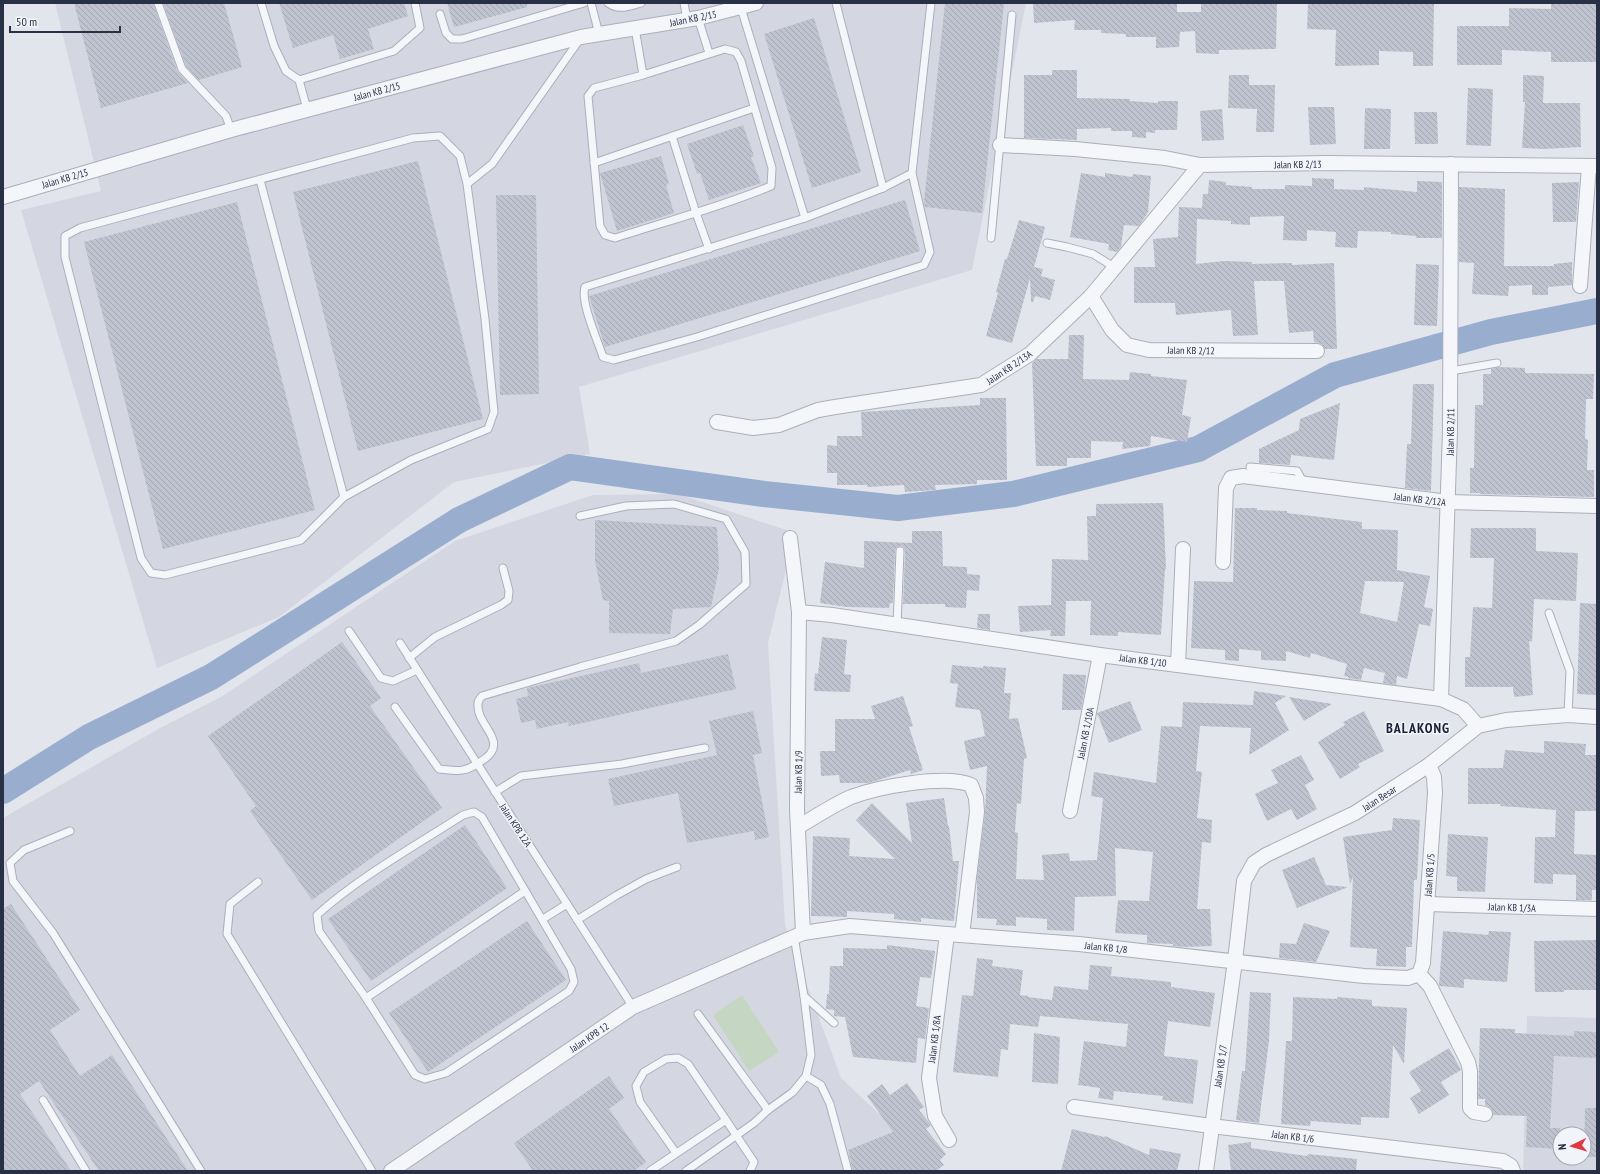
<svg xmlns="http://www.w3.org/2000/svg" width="1600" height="1174" font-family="'PT Sans Narrow',sans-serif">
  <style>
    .built { fill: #d4d7e1; fill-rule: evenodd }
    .pitch { fill: #c5d7c2 }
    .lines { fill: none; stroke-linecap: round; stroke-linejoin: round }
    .river { stroke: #99aecf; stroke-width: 26 }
    .building { fill: url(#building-back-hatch); fill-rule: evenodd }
    .service-casing { stroke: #aaafba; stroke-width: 9 }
    .minor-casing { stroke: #aaafba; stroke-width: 16 }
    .service { stroke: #f5f6f9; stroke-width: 7 }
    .minor { stroke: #f5f6f9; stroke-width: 14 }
    .labels { text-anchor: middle; stroke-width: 3; stroke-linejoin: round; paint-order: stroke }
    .street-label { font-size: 10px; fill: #283046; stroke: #f2f4f9 }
    .district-label { font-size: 14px; font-weight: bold; letter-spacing: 1px; fill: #1a2137; stroke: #f2f4f9 }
  </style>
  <defs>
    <pattern id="building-back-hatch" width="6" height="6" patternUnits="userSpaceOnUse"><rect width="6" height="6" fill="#bec3cf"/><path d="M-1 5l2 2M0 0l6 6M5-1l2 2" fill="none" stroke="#a3a8b3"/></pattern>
  </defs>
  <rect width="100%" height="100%" fill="#e2e5ec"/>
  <g class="built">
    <path d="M55,3H1026L972,270L579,387L590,454L454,482L279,617L157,668L21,210L101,191Z"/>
    <path d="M678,494L795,533L768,643L785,925L841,1078L909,1142L921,1171H3V818L160,728L221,697L455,541L593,495Z"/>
    <path d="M1527,1016L1597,1018V1171H1523ZM1560,1134H1584V1158H1560Z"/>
  </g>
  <path class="pitch" d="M742,995L779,1052L749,1071L713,1015Z"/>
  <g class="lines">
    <path class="river" d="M3,791L89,737L211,677L459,520L570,467L764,494L898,508L1013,494L1198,449L1335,375L1491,332L1597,311"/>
  </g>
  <g class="building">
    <path d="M74,3H153L177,71L188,83L101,108Z"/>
    <path d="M163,3H224L242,67L199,80L186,66Z"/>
    <path d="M279,3H404L408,16L368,29L374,49L340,59L333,35L293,48Z"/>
    <path d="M447,3H527V7L454,27Z"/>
    <path d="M945,3H1004L982,213L925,207L924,202Z"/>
    <path d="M1033,3H1177V12H1201V3H1277L1276,49L1219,50V54L1196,53L1195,31L1180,32L1179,47L1156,48V37H1126V34L1101,33V30H1074L1075,20L1034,23Z"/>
    <path d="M1308,3H1434L1433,66H1413V52L1379,51V65L1335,66L1336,30L1307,29Z"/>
    <path d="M1551,3H1597V62H1551V52L1502,50V65H1457V26H1509V8L1551,9Z"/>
    <path d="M814,18L861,172L812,188L764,34Z"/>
    <path d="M1052,70H1077V98L1130,99V101L1158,103V101H1178L1177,130H1155V133L1146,132V138L1132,137V131H1111V128L1077,129V140L1024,138V75H1052Z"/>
    <path d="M1229,75H1249V85H1275L1274,132H1256L1257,109L1228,108Z"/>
    <path d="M1523,75L1544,76L1543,103H1580L1581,147L1543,149L1522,148L1525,102H1523Z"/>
    <path d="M1468,88L1493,89L1491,146L1466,145Z"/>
    <path d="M1308,107H1334L1336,144L1310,145Z"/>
    <path d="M1365,108L1391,109L1390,149H1364Z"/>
    <path d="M1222,109L1224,140L1202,141L1200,111Z"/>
    <path d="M1414,112H1437L1438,144H1415Z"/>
    <path d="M743,125L754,156L751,157L761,183L709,200L700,173L697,174L687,144Z"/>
    <path d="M661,156L669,184L666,185L674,213L617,231L600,173Z"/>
    <path d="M418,161L483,419L358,451L293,192Z"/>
    <path d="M1081,173L1105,177V173L1132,177L1133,174L1151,176L1148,212L1139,226L1124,225L1121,247L1117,252L1108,250L1109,244L1070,237Z"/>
    <path d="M1312,178L1334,179V189L1364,190V187L1417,192V181L1442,182V238H1416V236L1391,234V232L1358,231L1357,248L1335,247L1336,232L1307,230V241L1283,240L1284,216L1250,217V225L1231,224V221L1197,219L1196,264L1224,261L1252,262V264L1292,263V265L1334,263L1337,349H1325L1322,344L1314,342L1313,331L1289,333L1284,281H1254L1258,335L1233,336L1231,310L1176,315L1175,303H1134V267H1155L1153,239L1178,237L1179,207L1202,208L1203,194H1208L1209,180L1226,182V185L1252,187V189H1285V185L1312,186Z"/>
    <path d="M1579,182L1576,222H1553L1552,183Z"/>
    <path d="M1459,187L1505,189L1504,266H1554V264L1572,262V285L1548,287V295H1532V285L1509,286L1508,296L1472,294L1474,263L1459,262Z"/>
    <path d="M496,195H536L539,394L500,395Z"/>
    <path d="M905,200L920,251L605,347L589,296Z"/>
    <path d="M237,202L315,510L163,549L84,242Z"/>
    <path d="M1019,220L1045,227L1034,267L1043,269L1041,276L1055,280L1050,300L1035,296L1033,302H1031L1030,278L1012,343L986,336L998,293L996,292L1005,259H1007Z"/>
    <path d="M1416,264L1439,265L1437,326L1414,325Z"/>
    <path d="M1069,335H1084L1083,379L1129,380L1130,372L1151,374V376L1187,380L1182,415L1191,417L1187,442L1151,436L1150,446L1122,449L1123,442L1091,441V458H1067V466H1036L1032,363L1037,359H1068Z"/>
    <path d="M1499,367L1525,368V373L1594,374L1593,399H1586L1585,439L1588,440L1587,470H1594V497L1480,494V493H1470V468H1474L1475,405H1483V374H1491V369Z"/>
    <path d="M1413,384H1434L1431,491L1405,488L1407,444H1411Z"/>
    <path d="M980,398H1006L1007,480H977V484L935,485L936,490L905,492L904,485L867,487V485H837V473H827V445L837,446V436H862L861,412L980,405Z"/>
    <path d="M1340,403L1334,460L1291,455L1290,465L1259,463V449L1299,430L1300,419Z"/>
    <path d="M1163,503L1166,569H1165L1161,635L1118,632V636L1090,635L1091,601H1066L1065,636H1050L1051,630L1020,632L1018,606L1051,605L1052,559L1088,560L1087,516H1096V504Z"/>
    <path d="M1235,508H1257V510L1287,511V513L1362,522V529L1398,530L1397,570L1430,576L1424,607L1433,609L1430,626L1419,624L1407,679L1397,676L1396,685L1383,683L1385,673L1364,668L1361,680L1348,678L1349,677L1344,676L1347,664L1311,653L1310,658L1286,651V661L1261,660V651L1239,649V661L1225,660V650L1191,648L1194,581L1233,582ZM1365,581L1404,582L1397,622L1360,613Z"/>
    <path d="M595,520L717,527L719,568L711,607L673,609L670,634L609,633V601L603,600L595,561Z"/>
    <path d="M1471,528H1536V551L1578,553L1576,601L1534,599L1532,642L1529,641L1533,695L1514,697L1513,687H1465V657H1470L1473,607L1492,608L1494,558H1470Z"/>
    <path d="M912,531H942L943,566L967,567V574L980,575L979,591L967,590L966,608L945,607V604H903L905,551L903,547L900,546L896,548L895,551L893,603H890L889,608L846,607L820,603L825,562L864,568V541L912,543Z"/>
    <path d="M1580,603L1597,604V695L1577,694Z"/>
    <path d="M978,614H990V630L977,628Z"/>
    <path d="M822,637L847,640L844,674L851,675L850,692L814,691L815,673L818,674Z"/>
    <path d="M342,642L381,698L370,706L442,808L312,900L250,811L256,806L208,736Z"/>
    <path d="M728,654L736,689L569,726L568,722L537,729L535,720L521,723L516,699L528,696L527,688L639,663L641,673Z"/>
    <path d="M952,665L983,668V666L1006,668L1004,693H1011L1009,719L1018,718L1027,758L1024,759L1021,804L1017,803L1015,832L1018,833L1016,879L1044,880L1042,855L1069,853L1070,861L1097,860L1103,798L1091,796L1094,772L1156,783L1161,726L1182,727L1183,702L1253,705L1254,691L1286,696L1275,703L1289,730L1249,755L1251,728L1200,726L1196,771L1202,772L1197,818L1212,820L1211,843L1202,842L1197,909H1210L1212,946L1185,947L1173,946V944L1147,943V935L1115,933L1118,900L1149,901L1153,852L1115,848L1116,896L1075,897L1074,931L1047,930V919L1016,917V926L996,925L997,919L977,918V878L985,813L987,766L970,770L964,741L985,736L980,710L955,707L958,684L950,683Z"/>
    <path d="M1063,674L1086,675L1085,687L1081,710H1062Z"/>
    <path d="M903,696L913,726L909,727L923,770L911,774L910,770L869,783H840L839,775L821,776L820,751H835V719H875L871,706Z"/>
    <path d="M1289,697L1332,704L1304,721Z"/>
    <path d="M1130,701L1142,730L1109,743L1097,713Z"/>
    <path d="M753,711L762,753L753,755L769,837L755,840L754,831L687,843L678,793L614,806L608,779L717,755L709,721Z"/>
    <path d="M1364,711L1384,751L1358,764L1360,767L1340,779L1318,742L1345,725L1343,722Z"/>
    <path d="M1544,741L1586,744L1585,755H1597V811H1575L1574,854L1597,855V890H1592V900H1576V875L1553,874V884L1534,883L1535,837H1555L1556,810L1500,806L1501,804H1468V768H1503L1505,750L1544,753Z"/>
    <path d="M1301,755L1314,780L1305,785L1317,809L1297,820L1291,809L1267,821L1255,794L1278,783L1271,770Z"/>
    <path d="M944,798L948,826H949L953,861H959L954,921L921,918V922L894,919V914L847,911V917L811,916L813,836L850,838L849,856L895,859L856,820L872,803L912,843L906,803Z"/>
    <path d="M1393,818L1420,820L1417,880H1414L1412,947H1406V967L1376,966L1377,949L1350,947L1353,877L1350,884L1343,837L1392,830Z"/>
    <path d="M465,825L507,888L371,981L328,919Z"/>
    <path d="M1448,834L1488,837L1485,892L1457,891V877L1446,876Z"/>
    <path d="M1314,857L1326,885L1348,887L1297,908L1282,870Z"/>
    <path d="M11,904L80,1010L50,1030L80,1076L112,1055L188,1171H99L39,1081L20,1094L71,1171H3V909Z"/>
    <path d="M527,921L566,980L428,1072L389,1013Z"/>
    <path d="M1304,923L1330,931L1316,962L1279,958L1280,943L1296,944Z"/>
    <path d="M1443,931L1488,935L1489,931L1511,932L1507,982L1464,979V988L1439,986Z"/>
    <path d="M1597,940V990H1564V992H1535L1534,941Z"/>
    <path d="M887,945L935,951L931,978L920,977L916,1006L929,1008L925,1039L918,1038L916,1063L853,1057L845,1017L834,1016V1010L826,1009L827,994H829L830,966H843V948L887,949Z"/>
    <path d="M977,958L993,960L992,966L1023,970L1020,995L1028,996V997L1052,1000L1054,986L1088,990L1090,965L1112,967L1111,976L1171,982V987L1215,993L1210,1027L1168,1021L1164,1056L1198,1060L1193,1104L1162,1100L1163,1096L1114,1091L1113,1100L1098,1098L1100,1088L1078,1085L1084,1041L1126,1047L1128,1024L1040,1016L1038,1027L1010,1024L1008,1050L1001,1049L998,1077L953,1072L962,995L973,996Z"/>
    <path d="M1250,992L1271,993L1269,1040L1259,1123L1236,1120L1242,1071H1245Z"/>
    <path d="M1293,997L1337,999V997L1372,1000V1006L1407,1008L1404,1064L1393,1045L1389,1118L1361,1117V1125L1311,1121L1310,1126L1281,1124L1286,1041H1292Z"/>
    <path d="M1480,1028L1515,1029V1033L1574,1036V1031L1597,1032V1058L1554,1056L1550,1128H1560V1149L1526,1147L1527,1116L1493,1115L1491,1108L1485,1105V1099H1478Z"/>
    <path d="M1034,1033L1060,1037L1058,1084L1032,1082Z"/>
    <path d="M1449,1048L1461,1070L1441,1082L1449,1095L1419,1114L1410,1098L1421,1091L1409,1072Z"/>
    <path d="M609,1076L624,1098L609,1109L646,1162L634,1171H533L514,1143Z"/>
    <path d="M907,1083L924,1107L919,1110L931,1125L926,1129L946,1154L940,1160L944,1165L936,1171H853L848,1150L893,1132L867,1096L882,1084L890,1095Z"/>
    <path d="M1585,1108H1597V1157H1584Z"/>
    <path d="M1072,1129L1104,1137L1105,1136L1149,1155L1150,1148L1181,1154L1177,1171H1061Z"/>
    <path d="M1251,1142V1148L1307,1156L1308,1154L1357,1159L1356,1171H1231L1228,1145Z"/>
  </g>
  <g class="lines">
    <g class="service-casing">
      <g id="service">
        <path d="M158,3L182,69L226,116L231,130"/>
        <path d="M261,3L274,46L286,71L299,80L307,109"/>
        <path d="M591,3L599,34"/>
        <path d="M608,3C619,11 629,6 641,3"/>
        <path d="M684,3L687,20"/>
        <path d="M836,3L883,188"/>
        <path d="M741,8L805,218"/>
        <path d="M440,14L446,33L452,39H462L584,3"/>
        <path d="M698,18L709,53"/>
        <path d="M635,28L643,75L594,88L588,96L600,226L605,235L615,238C667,221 721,207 771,186L772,168L741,61L736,52L725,49L643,75"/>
        <path d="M299,80L394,51L420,28L415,3"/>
        <path d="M672,136L696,213L709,249"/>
        <path d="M594,163L754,108"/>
        <path d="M912,173L883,188L805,218L585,287C580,302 598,341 603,357L614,360L697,337L924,265L930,252L912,173L931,3"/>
        <path d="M260,180L344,497"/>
        <path d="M467,184L460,156L440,136L413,138L80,228L65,236V257L141,558L151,573L165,575L301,540L344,497L411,460L488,429L494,412L485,319L467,184L492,164L580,39"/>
        <path d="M991,238L1012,15"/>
        <path d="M1047,243L1067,247L1093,254L1114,267"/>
        <path d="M1451,371L1497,363"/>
        <path d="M1250,467L1297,471L1304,484"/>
        <path d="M1549,613L1570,671L1568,715"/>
        <path d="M897,625L900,551"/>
        <path d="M349,631L381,678L393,681L417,670"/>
        <path d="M400,643L633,1007"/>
        <path d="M409,658L435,637L501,605L508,600L509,591L503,568"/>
        <path d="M395,707L439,769C458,771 464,773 480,762C513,742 476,727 478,704C478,701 480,698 482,696L580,667L676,641L699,625L746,584L745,552L726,519L674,504L626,506L580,516"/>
        <path d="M495,792L521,776L622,764L705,748"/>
        <path d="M474,812L482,817L571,969L574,982L569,991L446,1073L425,1079L415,1075L366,998L319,931L317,915C359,877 415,846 463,815Z"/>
        <path d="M70,831L24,850L10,863L13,881L53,933L201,1171"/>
        <path d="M258,882L230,904L227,934L372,1171"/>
        <path d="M543,919L567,904"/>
        <path d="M577,920L617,895L646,879L677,867"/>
        <path d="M804,996L834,1023"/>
        <path d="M366,998L525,891"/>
        <path d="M698,1014L768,1110"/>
        <path d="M806,1076L821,1085L830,1104L848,1171"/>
        <path d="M43,1100L86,1171"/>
        <path d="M676,1153L640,1102L636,1086L644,1072L666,1059L678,1058L688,1064L726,1120"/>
        <path d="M650,1171L726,1120L754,1162L750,1171"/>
        <path d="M686,1171L754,1123L768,1110L793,1092L806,1076L811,1055L804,996L794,936"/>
      </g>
    </g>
    <g class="minor-casing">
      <g id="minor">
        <path d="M1000,145L1075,149L1165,158L1200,165L1326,163L1597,166"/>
        <path d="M3,197L231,130L581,37L698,18L756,3"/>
        <path d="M1580,286L1589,166"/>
        <path d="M1091,296L1112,330L1127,345L1149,350L1317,351"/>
        <path d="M717,422L753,428L779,425L818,410L835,407L981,385L1030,354L1091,296L1200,165"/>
        <path d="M790,538L799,612L797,810L803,933"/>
        <path d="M1223,562L1226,488L1231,478L1243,476L1448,502L1597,506"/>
        <path d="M799,612L832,615L1100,655L1441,699L1463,709L1478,726"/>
        <path d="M1178,665L1183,549"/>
        <path d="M1441,699L1450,431L1451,164"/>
        <path d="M1070,811L1100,655"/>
        <path d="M798,827C815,817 833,805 851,797C878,787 945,774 971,785L976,798L977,812L962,935"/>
        <path d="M1427,904L1597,909"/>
        <path d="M947,934L929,1078L935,1116L949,1140"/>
        <path d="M1419,974L1430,986L1468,1062L1470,1071V1108L1474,1112L1485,1114"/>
        <path d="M1074,1107L1211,1126L1503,1161L1511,1166L1513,1171"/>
        <path d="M391,1171L633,1007L803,933L850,926L947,934L1079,944L1364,976L1408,978L1419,974L1423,963L1435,793L1434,777L1429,765"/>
        <path d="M1206,1171L1235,961L1244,881L1254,863L1266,855L1355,813L1429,765L1478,726L1506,720L1568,715L1597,717"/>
      </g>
    </g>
    <use href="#service" class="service"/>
    <use href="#minor" class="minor"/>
  </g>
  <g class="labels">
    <g class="street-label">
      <text transform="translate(693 18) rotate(-11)" y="4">Jalan KB 2/15</text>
      <text transform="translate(377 91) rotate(-15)" y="4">Jalan KB 2/15</text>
      <text transform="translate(1298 164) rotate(-1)" y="4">Jalan KB 2/13</text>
      <text transform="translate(65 178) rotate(-16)" y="4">Jalan KB 2/15</text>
      <text transform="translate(1191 350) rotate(1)" y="4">Jalan KB 2/12</text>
      <text transform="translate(1009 367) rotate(-34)" y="4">Jalan KB 2/13A</text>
      <text transform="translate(1450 432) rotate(-89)" y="4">Jalan KB 2/11</text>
      <text transform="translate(1420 499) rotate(7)" y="4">Jalan KB 2/12A</text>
      <text transform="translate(1143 660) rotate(7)" y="4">Jalan KB 1/10</text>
      <text transform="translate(1085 733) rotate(-79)" y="4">Jalan KB 1/10A</text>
      <text transform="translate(798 772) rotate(-89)" y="4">Jalan KB 1/9</text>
      <text transform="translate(1379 798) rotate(-33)" y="4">Jalan Besar</text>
      <text transform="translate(516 825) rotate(57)" y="4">Jalan KPB 12A</text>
      <text transform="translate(1429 875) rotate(-86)" y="4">Jalan KB 1/5</text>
      <text transform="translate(1512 907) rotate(2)" y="4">Jalan KB 1/3A</text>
      <text transform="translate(1106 947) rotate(6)" y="4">Jalan KB 1/8</text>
      <text transform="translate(589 1037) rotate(-34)" y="4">Jalan KPB 12</text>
      <text transform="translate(934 1039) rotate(-83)" y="4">Jalan KB 1/8A</text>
      <text transform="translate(1220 1066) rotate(-82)" y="4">Jalan KB 1/7</text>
      <text transform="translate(1293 1136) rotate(7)" y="4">Jalan KB 1/6</text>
    </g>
    <g class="district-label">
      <text x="1418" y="733">BALAKONG</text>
    </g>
  </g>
  <rect width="1600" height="1174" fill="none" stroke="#283046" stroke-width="8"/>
  <g transform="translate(1572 1146) rotate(265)"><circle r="19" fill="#f2f4f9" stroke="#a1a6b1"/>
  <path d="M0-3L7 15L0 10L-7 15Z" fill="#dd3a43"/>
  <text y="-6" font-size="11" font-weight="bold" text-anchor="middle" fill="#283046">N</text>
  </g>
  <path d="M10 26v6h110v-6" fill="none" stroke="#283046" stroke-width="2"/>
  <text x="16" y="26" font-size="12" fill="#283046" stroke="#f2f4f9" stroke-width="3" paint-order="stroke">50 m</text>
</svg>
